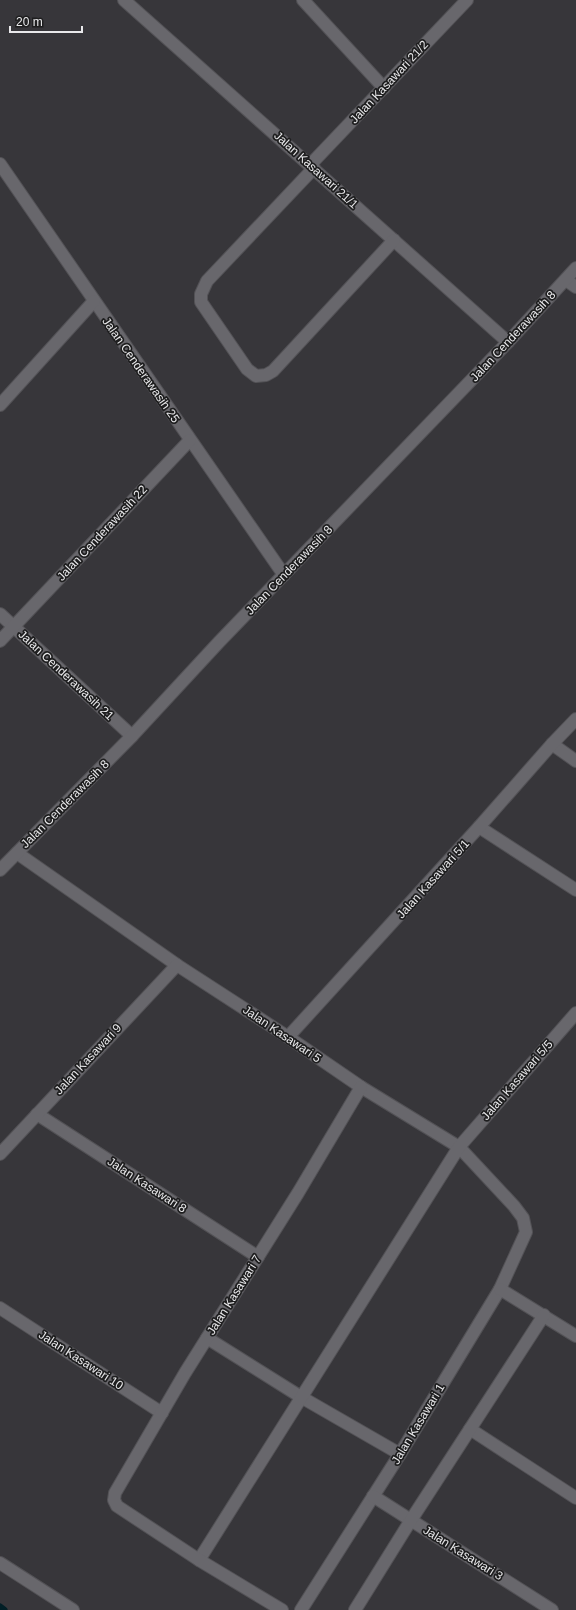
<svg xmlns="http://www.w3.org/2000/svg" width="576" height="1610" font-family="Helvetica,sans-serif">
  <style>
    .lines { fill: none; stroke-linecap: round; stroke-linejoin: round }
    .stream { stroke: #011f26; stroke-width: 7 }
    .minor-casing { stroke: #535256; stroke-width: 14 }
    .minor { stroke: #68676c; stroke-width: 12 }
    .labels { text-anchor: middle; stroke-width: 3.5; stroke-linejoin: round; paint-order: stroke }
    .street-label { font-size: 12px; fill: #e9e9eb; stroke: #1e1e1f }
  </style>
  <rect width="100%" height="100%" fill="#37363a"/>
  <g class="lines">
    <path class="stream" d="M0,1607L4,1610"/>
    <g class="minor-casing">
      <g id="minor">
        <path d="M124,0L508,342"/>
        <path d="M303,0L384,88"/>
        <path d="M0,164L284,575"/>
        <path d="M310,165L467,0"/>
        <path d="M314,168L207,281L201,294V302L247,369L256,376L266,375L273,371L394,240"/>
        <path d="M566,280L576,287"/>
        <path d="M0,405L94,301"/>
        <path d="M0,614L132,736"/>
        <path d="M0,641L190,440"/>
        <path d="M552,744L576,761"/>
        <path d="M479,827L576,890"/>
        <path d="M17,853L177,965L288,1037L361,1087L459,1147L514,1206L523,1218L526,1232L500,1289L400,1454L301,1610"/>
        <path d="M0,870L132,736L219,642L508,342L576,268"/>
        <path d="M288,1037L479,827L552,744L576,719"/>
        <path d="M37,1114L258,1257"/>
        <path d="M0,1154L177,965"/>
        <path d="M500,1289L576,1336"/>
        <path d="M0,1308L162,1413"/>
        <path d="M207,1338L301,1397L400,1454"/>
        <path d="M470,1429L576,1498"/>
        <path d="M373,1496L552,1610"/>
        <path d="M199,1560L459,1147L576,1013"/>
        <path d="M0,1563L73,1610"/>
        <path d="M282,1610L199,1560L117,1506L114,1500L115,1493L185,1373L298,1193L361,1087"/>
        <path d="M355,1610L411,1520L544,1315"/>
      </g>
    </g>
    <use href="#minor" class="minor"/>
  </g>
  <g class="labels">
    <g class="street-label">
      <text transform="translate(389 82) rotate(-47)" y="4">Jalan Kasawari 21/2</text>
      <text transform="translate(316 170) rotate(42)" y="4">Jalan Kasawari 21/1</text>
      <text transform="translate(513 336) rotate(-47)" y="4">Jalan Cenderawasih 8</text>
      <text transform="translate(141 370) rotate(55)" y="4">Jalan Cenderawasih 25</text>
      <text transform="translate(102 533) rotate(-47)" y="4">Jalan Cenderawasih 22</text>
      <text transform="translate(289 570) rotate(-46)" y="4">Jalan Cenderawasih 8</text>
      <text transform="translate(66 675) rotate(43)" y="4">Jalan Cenderawasih 21</text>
      <text transform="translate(65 804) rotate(-45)" y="4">Jalan Cenderawasih 8</text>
      <text transform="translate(433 879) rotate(-48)" y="4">Jalan Kasawari 5/1</text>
      <text transform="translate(282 1034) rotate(34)" y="4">Jalan Kasawari 5</text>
      <text transform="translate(88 1059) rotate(-47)" y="4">Jalan Kasawari 9</text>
      <text transform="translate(517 1080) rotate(-49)" y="4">Jalan Kasawari 5/5</text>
      <text transform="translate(147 1185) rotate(33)" y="4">Jalan Kasawari 8</text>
      <text transform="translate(234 1295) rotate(-58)" y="4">Jalan Kasawari 7</text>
      <text transform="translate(81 1360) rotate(33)" y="4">Jalan Kasawari 10</text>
      <text transform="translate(418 1424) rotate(-59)" y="4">Jalan Kasawari 1</text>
      <text transform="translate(463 1553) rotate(32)" y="4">Jalan Kasawari 3</text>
    </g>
  </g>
  <path d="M10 26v6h72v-6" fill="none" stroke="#e9e9eb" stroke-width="2"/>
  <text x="16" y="26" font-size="12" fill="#e9e9eb" stroke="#1e1e1f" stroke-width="3" paint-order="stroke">20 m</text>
</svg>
